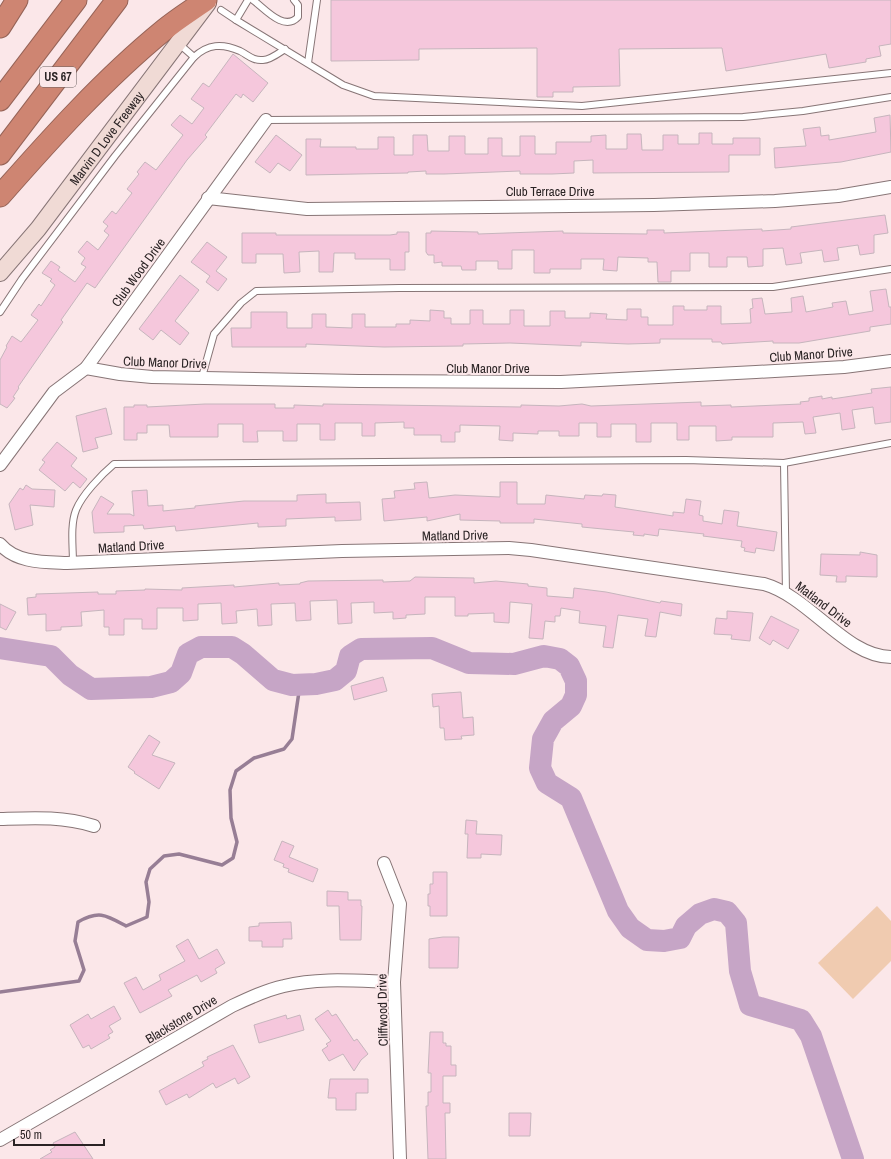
<svg xmlns="http://www.w3.org/2000/svg" width="891" height="1159" font-family="'Archivo Narrow',sans-serif">
  <style>
    .pitch { fill: #f0cbb0 }
    .lines { fill: none; stroke-linecap: round; stroke-linejoin: round }
    .stream { stroke: #977e95; stroke-width: 3.5 }
    .river { stroke: #c6a5c6; stroke-width: 22 }
    .building { fill: #f5c7dc; stroke: #c6b5bd }
    .lane-casing { stroke: #877576; stroke-width: 8 }
    .street-casing { stroke: #877576; stroke-width: 14 }
    .secondary-casing { stroke: #877576; stroke-width: 18 }
    .highway-casing { stroke: #956357; stroke-width: 23 }
    .lane { stroke: #fff; stroke-width: 6 }
    .street { stroke: #fff; stroke-width: 12 }
    .secondary { stroke: #f0dad5; stroke-width: 16 }
    .highway { stroke: #ce8572; stroke-width: 21 }
    .labels { text-anchor: middle; stroke-width: 4; stroke-linejoin: round; paint-order: stroke }
    .shield { fill: #fbe7e9; stroke: #695e5f; stroke-width: 1 }
    .shield-label { font-size: 12px; font-weight: bold; fill: #2a2324 }
    .street-label { font-size: 13px; fill: #2a2324; stroke: #fbe7e9 }
  </style>
  <rect width="100%" height="100%" fill="#fbe7e9"/>
  <path class="pitch" d="M877,906L891,921V961L853,999L818,963Z"/>
  <g class="lines">
    <path class="stream" d="M0,992L79,981L84,970L75,941L78,922C99,910 106,915 126,926L147,917L149,902L146,882L150,869L164,856L179,854L222,865L233,858L237,842L231,818L230,790L236,771L254,758L284,749L292,739L300,685"/>
    <path class="river" d="M0,648L51,656L70,675L91,689L151,687L171,682L181,673L188,654L201,647H232L243,654L273,680L292,685L316,684L335,680L346,671L350,656L361,649L432,648L469,663L514,664L544,656L560,659L569,666L576,681V695L571,706L553,721L543,739L540,768L547,783L571,798L618,911L630,928L647,940L664,941L680,938L686,926L700,914L714,909L727,912L736,923L740,971L750,1005L801,1020L811,1036L853,1159"/>
  </g>
  <g class="building">
    <path d="M331,0H891V44L879,46L881,56L866,59V62L829,68L826,54L726,71L722,48L619,49L620,86L573,87V92H553V97H537V48L419,49V60L331,61Z"/>
    <path d="M233,54L268,83L253,102L243,94L241,98L236,94L205,135L207,137L187,160L95,288L87,283L61,320L63,322L18,387L19,388L13,397L15,398L12,402L7,408L0,404V360L7,347L6,346L12,336L21,342L38,320L31,315L39,304L41,306L55,285L50,281L52,279L42,273L51,261L60,267L58,270L75,282L86,267L81,264L85,258L78,252L87,241L98,250L109,235L104,231L108,226L103,222L112,211L116,214L132,193L127,189L139,174L137,172L145,162L156,170L183,135L171,125L180,115L192,124L204,108L191,99L203,83L209,87Z"/>
    <path d="M890,115L891,152L841,162L775,168L774,148L806,146L803,129L820,127L821,136L829,135V140L876,132L874,118Z"/>
    <path d="M699,133H712V144H733V138H760V155H729V172L593,173V160L574,161V173L552,174H520V171L444,174H426V171L408,172V173L306,175V139H321L320,147H356V149H378V137H394V155H413V135H427L428,151H449V136H465V154H488V138H502V156H520V136H535V154H556V142H591V136L606,135V149H627V134H641L642,150H663V135H678V144H699Z"/>
    <path d="M276,135L302,155L290,171L278,163L270,173L255,162Z"/>
    <path d="M885,215L888,233L874,235V253L860,255L858,245L837,248L839,260L824,262L822,250L800,253L802,263L786,265L783,248L763,249V266L748,267L747,257H727V267H709V253H690V271H671V282H658L657,262H648V258L618,257L617,271L603,270L604,259H581V269H550V273H534V250H512V269H498V261H476V270H462L461,266H442V262L434,263V255H428L426,252V233H431V231L478,232V234L563,231V233L647,234V230H664V233L762,229V231L791,229V227Z"/>
    <path d="M397,232H409V252H405V270H390V259H355V253H334L333,272H319V251L299,252L300,272L284,273L283,254H256V263H242V233H276V235H390L397,234Z"/>
    <path d="M207,242L227,257L216,271L227,279L218,291L206,282L210,276L191,262Z"/>
    <path d="M180,275L199,290L175,321L189,333L180,345L161,330L153,340L139,329Z"/>
    <path d="M886,289L889,307H891V324L870,327V331L799,343H773V341L722,344L721,342H712V339H660V343L628,344L581,342V346L510,343L463,344V346L384,347L306,344V347H232L231,328H251V312H287V328H312V314H326V327L352,328V314H365V327H396V324H410V320L430,321V310L444,311V318H451V324H470V310H483V324H510V310H524V326H550V311H565V318H590V313L607,314L606,319L627,320V309H641V317H648V325H673V306H684V310H707V306H721V324L751,323L750,309L753,308L752,299L762,298L765,314L792,312L791,298L803,296L806,312L833,307L832,303L846,301L849,315L873,311L870,291Z"/>
    <path d="M891,387V422L875,424L873,407L852,410L855,428L842,430L840,413L813,417L816,433L805,434L803,422L773,423V437H732V440L716,441V426H689V440H677V423H651V442H636V424H611V437H597V423H579V436H559V431H538V434L513,433V441L499,440L500,426L460,425V432H455V442H441V435H414V428H404V422L375,423V436H362V423H335V440H320V424H297V441H283V431H257L258,442H243V424H218V437H170L169,425H147V433H137V440H124V407H134V405H147V407L205,404H275V408H294V405L323,406V404L521,407V405L559,406L582,404L591,406L701,402V406L731,405V407L801,404L800,402L809,401V398L822,396V399L832,397V399L872,393L871,389Z"/>
    <path d="M106,408L112,434L95,438L98,448L83,452L76,416Z"/>
    <path d="M57,442L77,458L71,466L87,479L80,488L73,482L65,491L39,470L45,462L42,460Z"/>
    <path d="M427,482L429,498L455,495L500,497V482H517V504H545L546,495L584,499L585,495L602,496L603,494L616,495L615,507L673,516V512L684,513L686,499L701,501L699,515L703,516V521L722,524L724,510L739,512L737,526L777,532L774,551L756,548L755,553L744,551L745,548L741,547L742,541L703,536L704,534L659,529L658,536L644,534V536L633,535L634,532L582,527V524L534,519V523H500V521L460,520V514L427,521V517L384,521L382,499L395,498L394,491L415,489L414,483Z"/>
    <path d="M26,485L32,489L55,490L54,507L30,505L33,525L15,530L9,504L20,488L23,490Z"/>
    <path d="M147,490L148,506L163,505V511L195,508V506L244,501H297V495L326,494V503L360,502L361,520L335,521V517L286,519V526L258,527V523L176,531L175,526L144,529L143,525L124,526V532L94,533L92,512L101,496L114,504L107,514H130L134,516L132,491Z"/>
    <path d="M860,552L877,555V577L846,576V582H836L837,576L820,575L821,554L860,555Z"/>
    <path d="M415,577L474,578V583L496,581L528,584V586L547,588V596L573,598L574,588L606,592L660,603L661,601L682,604L681,616L660,612L656,637L645,636L648,619L618,615L613,648L603,647L606,626L579,623L580,611L561,608L560,616H555V622L545,621L543,639L529,638L532,604L510,602L509,623L494,622V613L468,614V616H455V597H425V614L406,615V618L393,619V612L374,613V602L351,603L352,623L338,624L337,600L310,601L311,620L296,621L295,603L271,604L272,625L258,626L257,609L236,611L237,623L222,624L221,603L198,604V620L183,621V608H157V629H142V619H124V635H109V627H104V610L81,612L82,626L61,627V630L46,631V614L28,615L27,598L36,597V594L98,592V594H116V591L145,590V589L182,590V588L234,585V587L279,583V585L300,584V583L308,581L383,580V582L410,581Z"/>
    <path d="M0,604L16,612L6,630L0,627Z"/>
    <path d="M727,611L753,613L750,641L731,639L732,635L714,634L716,618L727,619Z"/>
    <path d="M771,616L799,630L788,649L773,640L770,645L759,638Z"/>
    <path d="M383,677L387,691L354,700L351,686Z"/>
    <path d="M461,692L463,718L473,717L474,735L461,736L462,739L445,740L444,728H440L439,706L433,707L432,694Z"/>
    <path d="M149,735L160,742L152,755L175,763L159,789L134,773L135,772L128,767Z"/>
    <path d="M466,820L477,821L476,834L502,835L501,855L481,854V858H467L468,834H465Z"/>
    <path d="M282,841L294,846L289,857L318,869L313,882L288,872L289,869L283,867L284,864L274,860Z"/>
    <path d="M433,872H447V916H430V906H428V894H430V884H433Z"/>
    <path d="M327,891L348,892V900H361V906H362L361,940H340L339,906H327Z"/>
    <path d="M291,922L292,939H283V947H262V941H249V927L259,926V923Z"/>
    <path d="M443,937H459L458,968H429V939Z"/>
    <path d="M188,939L199,959L217,949L225,963L215,969L217,973L201,982L197,975L168,990L172,996L140,1013L124,983L136,977L143,990L161,980L159,975L185,961L176,946Z"/>
    <path d="M114,1006L121,1019L109,1026L113,1032L108,1035L110,1038L91,1049L89,1045L83,1048L70,1025L88,1014L91,1019Z"/>
    <path d="M328,1010L332,1016L336,1014L354,1041L357,1039L368,1054L361,1060L354,1071L343,1054L329,1061L322,1050L328,1046L326,1044L331,1041L315,1019Z"/>
    <path d="M286,1015L287,1019L300,1015L304,1030L259,1043L254,1025Z"/>
    <path d="M430,1032H443V1043H446V1046H451V1065H456V1076H443V1103H450V1113H445L446,1159H428L426,1106H428V1092H431V1073H428Z"/>
    <path d="M233,1045L250,1077L238,1084L235,1078L216,1088L213,1083L189,1098L187,1094L166,1105L159,1091L204,1066L202,1062L208,1059L207,1057Z"/>
    <path d="M330,1079H368V1093H356V1110H336V1098H328Z"/>
    <path d="M509,1113H531L530,1136H509Z"/>
    <path d="M75,1132L93,1159H40L52,1152L50,1150L55,1147L53,1143Z"/>
  </g>
  <g class="lines">
    <g class="lane-casing">
      <g id="lane">
        <path d="M248,0L236,20L343,85L374,96L582,106L891,73"/>
        <path d="M253,0C265,9 284,32 298,17V5L294,0"/>
        <path d="M221,10L236,20"/>
        <path d="M194,57C208,44 222,43 240,51C248,55 253,61 263,60C270,60 279,53 285,49"/>
        <path d="M308,63L317,0"/>
        <path d="M266,120L743,117L803,111L891,97"/>
        <path d="M0,312L22,279L115,156L194,57L178,43"/>
        <path d="M202,377L214,334L241,303L256,291L399,288L773,287L891,269"/>
        <path d="M784,463L786,593"/>
        <path d="M73,563C73,547 70,525 76,510C82,495 101,475 114,464L513,461L686,460L784,463L891,443"/>
      </g>
    </g>
    <g class="street-casing">
      <g id="street">
        <path d="M208,198L307,209L654,205L775,201L838,196L891,187"/>
        <path d="M86,368L120,374L152,377L359,381L561,382L756,372L844,367L891,361"/>
        <path d="M0,465L54,392L86,368L266,120"/>
        <path d="M0,544C16,563 44,562 67,563L342,551L509,548L531,550L764,584C810,597 846,657 891,657"/>
        <path d="M0,819C32,818 62,816 94,826"/>
        <path d="M384,863L400,904L394,982L400,1159"/>
        <path d="M0,1140L232,1006C249,998 266,990 284,986C320,977 358,981 394,982"/>
      </g>
    </g>
    <g class="secondary-casing">
      <g id="secondary">
        <path id="s1" d="M0,273L38,229L208,3"/>
      </g>
    </g>
    <g class="highway-casing">
      <g id="highway">
        <path d="M0,27L17,0"/>
        <path d="M0,100L76,0"/>
        <path d="M0,154L117,0"/>
        <path d="M0,196C51,138 104,79 164,30C177,19 192,10 206,0"/>
      </g>
    </g>
    <use href="#lane" class="lane"/>
    <use href="#street" class="street"/>
    <use href="#secondary" class="secondary"/>
    <use href="#highway" class="highway"/>
  </g>
  <g class="labels">
    <rect class="shield" x="40" y="67" width="36" height="20" rx="3"/>
    <g class="shield-label">
      <text x="58" y="81">US 67</text>
    </g>
    <g class="street-label">
      <text dy="5" stroke="none"><textPath href="#s1" startOffset="172">Marvin D Love Freeway</textPath></text>
      <text x="550" y="196">Club Terrace Drive</text>
      <text transform="translate(138 272) rotate(-54)" y="5">Club Wood Drive</text>
      <text transform="translate(811 354) rotate(-4)" y="5">Club Manor Drive</text>
      <text transform="translate(165 362) rotate(2)" y="5">Club Manor Drive</text>
      <text x="488" y="373">Club Manor Drive</text>
      <text transform="translate(455 535) rotate(-1)" y="5">Matland Drive</text>
      <text transform="translate(131 546) rotate(-3)" y="5">Matland Drive</text>
      <text transform="translate(824 604) rotate(37)" y="5">Matland Drive</text>
      <text transform="translate(382 1010) rotate(-91)" y="5">Cliffwood Drive</text>
      <text transform="translate(181 1019) rotate(-31)" y="5">Blackstone Drive</text>
    </g>
  </g>
  <path d="M14 1139v6h90v-6" fill="none" stroke="#2a2324" stroke-width="2"/>
  <text x="20" y="1139" font-size="12" fill="#2a2324" stroke="#fbe7e9" stroke-width="3" paint-order="stroke">50 m</text>
</svg>
